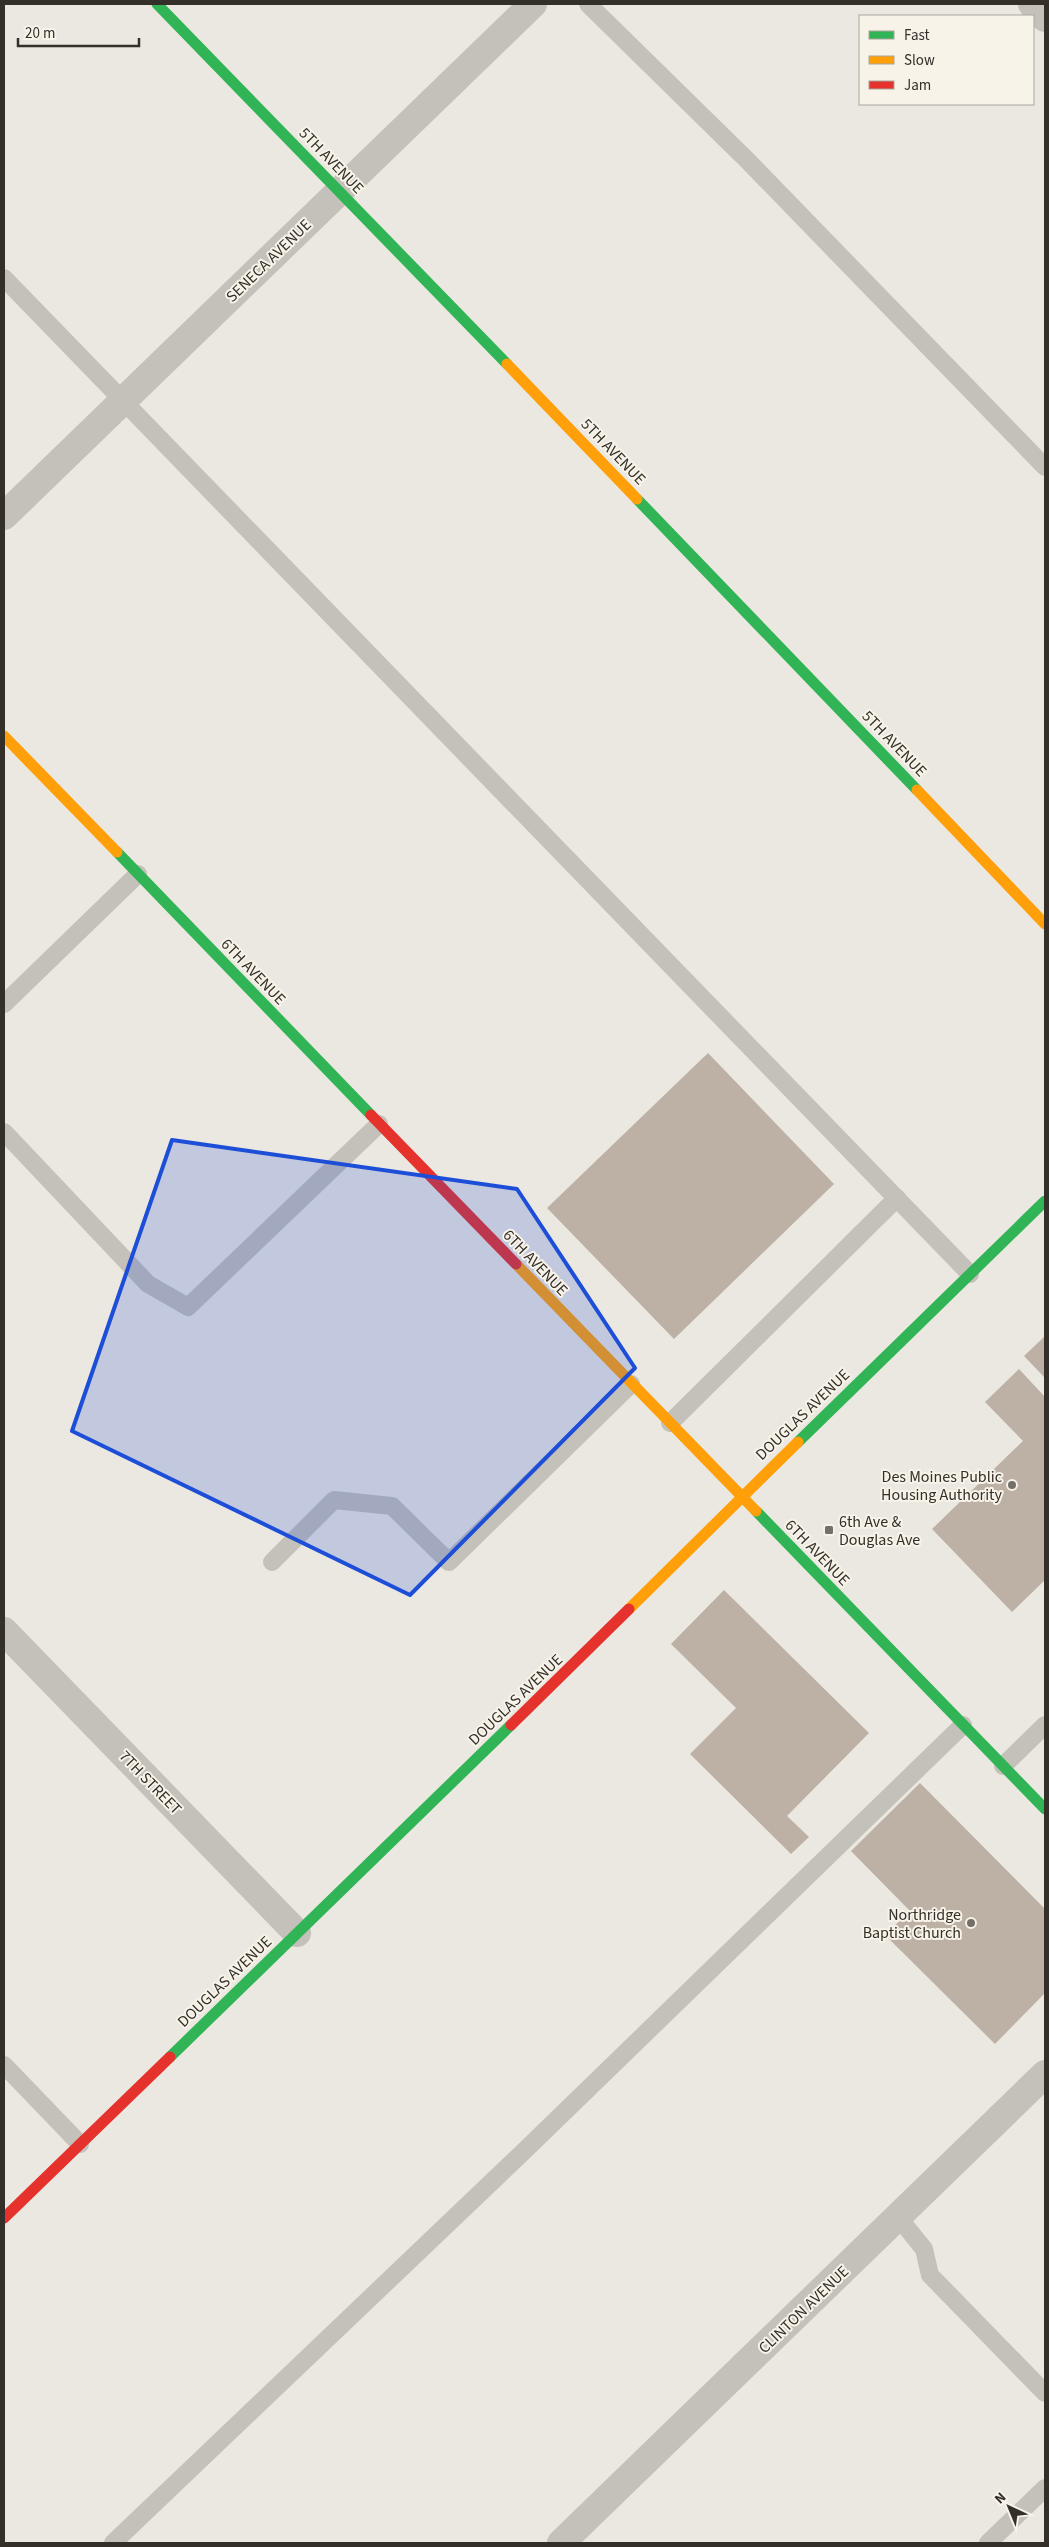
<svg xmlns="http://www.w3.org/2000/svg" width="1049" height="2547" font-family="'Source Sans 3',sans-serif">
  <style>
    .building { fill: #bdb0a4 }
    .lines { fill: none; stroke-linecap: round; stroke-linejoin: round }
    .lane { stroke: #c4c0ba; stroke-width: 18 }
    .street { stroke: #c4c0ba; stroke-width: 28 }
    .fast { stroke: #30b455; stroke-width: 11 }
    .slow { stroke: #ff9f0a; stroke-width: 11 }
    .jam { stroke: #e5322d; stroke-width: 11 }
    .marked { fill: #1d4ed8; fill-opacity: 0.2; stroke: #1d4ed8; stroke-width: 4; stroke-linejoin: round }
    .poi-dot { fill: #747069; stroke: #f7f3e9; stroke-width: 2 }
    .labels { text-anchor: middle; stroke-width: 4; stroke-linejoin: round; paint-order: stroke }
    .street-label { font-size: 16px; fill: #342f29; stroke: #f7f3e9 }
    .poi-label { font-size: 16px; fill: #342f29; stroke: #f7f3e9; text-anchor: end }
  </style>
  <rect width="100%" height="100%" fill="#ebe8e1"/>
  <g class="building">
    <path d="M708,1053L834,1184L674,1339L547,1208Z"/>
    <path d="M1045,1336V1378L1024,1356Z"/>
    <path d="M1019,1369L1045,1397V1580L1012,1612L932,1529L1023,1441L985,1402Z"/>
    <path d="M724,1590L869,1733L787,1816L809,1837L791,1854L690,1754L736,1708L671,1644Z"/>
    <path d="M920,1783L1045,1909V1993L995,2044L885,1935L910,1911L851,1851Z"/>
  </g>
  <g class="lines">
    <g class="lane">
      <path d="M588,4L747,160L1045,467"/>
      <path d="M4,278L970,1274"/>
      <path d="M4,1004L138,874"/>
      <path d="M4,1132L148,1284L188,1307L379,1124"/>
      <path d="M670,1423L897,1198"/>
      <path d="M272,1562L334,1500L392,1506L449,1562L631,1384"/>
      <path d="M1003,1766L1045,1725"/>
      <path d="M4,2065L80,2144"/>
      <path d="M898,2217L924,2249L930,2275L1045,2393"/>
      <path d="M113,2543L520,2155L963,1725"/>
      <path d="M988,2543L1045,2488"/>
    </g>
    <g class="street">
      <path d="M1032,4L1045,18"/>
      <path d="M4,516L533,4"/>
      <path d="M4,1631L297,1933"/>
      <path d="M561,2543L1045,2074"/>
    </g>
    <g class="fast">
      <path d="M157,4L507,364"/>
      <path d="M637,499L917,790"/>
      <path d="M117,852L371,1115"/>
      <path d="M798,1442L1045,1201"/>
      <path d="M756,1511L1045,1809"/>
      <path d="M170,2057L511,1725"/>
    </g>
    <g class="slow">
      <path d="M507,364L637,499"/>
      <path d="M4,736L117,852"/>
      <path d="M917,790L1045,924"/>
      <path d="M516,1264L756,1511"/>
      <path d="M629,1609L798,1442"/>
    </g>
    <g class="jam">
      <path d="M371,1115L516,1264"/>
      <path d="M511,1725L629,1609"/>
      <path d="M4,2218L170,2057"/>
    </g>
  </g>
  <path class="marked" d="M172,1140L517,1189L635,1368L410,1595L72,1431Z"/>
  <g class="poi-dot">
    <circle cx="1012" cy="1485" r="5"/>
    <rect x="824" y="1525" width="10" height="10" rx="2.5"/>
    <circle cx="971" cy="1923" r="5"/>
  </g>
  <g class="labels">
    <g class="street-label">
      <text transform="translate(332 160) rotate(46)" y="6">5TH AVENUE</text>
      <text transform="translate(268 260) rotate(-44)" y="6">SENECA AVENUE</text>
      <text transform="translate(614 451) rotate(46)" y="6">5TH AVENUE</text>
      <text transform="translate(895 743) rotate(46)" y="6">5TH AVENUE</text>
      <text transform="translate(254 971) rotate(46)" y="6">6TH AVENUE</text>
      <text transform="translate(536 1262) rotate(46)" y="6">6TH AVENUE</text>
      <text transform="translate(802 1414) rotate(-44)" y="6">DOUGLAS AVENUE</text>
      <text transform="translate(818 1552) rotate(46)" y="6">6TH AVENUE</text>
      <text transform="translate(515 1699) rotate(-44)" y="6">DOUGLAS AVENUE</text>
      <text transform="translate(151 1782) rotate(46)" y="6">7TH STREET</text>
      <text transform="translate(224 1981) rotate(-44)" y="6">DOUGLAS AVENUE</text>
      <text transform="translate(803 2309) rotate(-44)" y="6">CLINTON AVENUE</text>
    </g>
    <g class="poi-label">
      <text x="1002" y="1482">Des Moines Public<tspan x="1002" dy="18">Housing Authority</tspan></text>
      <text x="839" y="1527" text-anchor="start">6th Ave &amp;<tspan x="839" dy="18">Douglas Ave</tspan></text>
      <text x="961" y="1920">Northridge<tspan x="961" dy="18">Baptist Church</tspan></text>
    </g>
  </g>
  <rect width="1049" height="2547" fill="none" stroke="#342f29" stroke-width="10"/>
  <rect x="859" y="15" width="175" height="90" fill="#f7f3e9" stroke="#a9a59c"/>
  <rect x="869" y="31" width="25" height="8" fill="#30b455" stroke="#a9a59c"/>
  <text x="904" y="40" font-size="15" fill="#342f29">Fast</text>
  <rect x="869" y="56" width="25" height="8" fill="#ff9f0a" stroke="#a9a59c"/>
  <text x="904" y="65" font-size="15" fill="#342f29">Slow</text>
  <rect x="869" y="81" width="25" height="8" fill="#e5322d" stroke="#a9a59c"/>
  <text x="904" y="90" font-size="15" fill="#342f29">Jam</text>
  <g transform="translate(1009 2507) rotate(316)" stroke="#f7f3e9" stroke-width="4" paint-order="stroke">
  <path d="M0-4L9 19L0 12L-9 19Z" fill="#342f29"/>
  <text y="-8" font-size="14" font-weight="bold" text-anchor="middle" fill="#342f29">N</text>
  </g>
  <path d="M18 38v8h121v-8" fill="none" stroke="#342f29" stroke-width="2.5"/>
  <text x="25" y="38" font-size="15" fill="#342f29" stroke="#f7f3e9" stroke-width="4" paint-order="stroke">20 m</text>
</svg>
